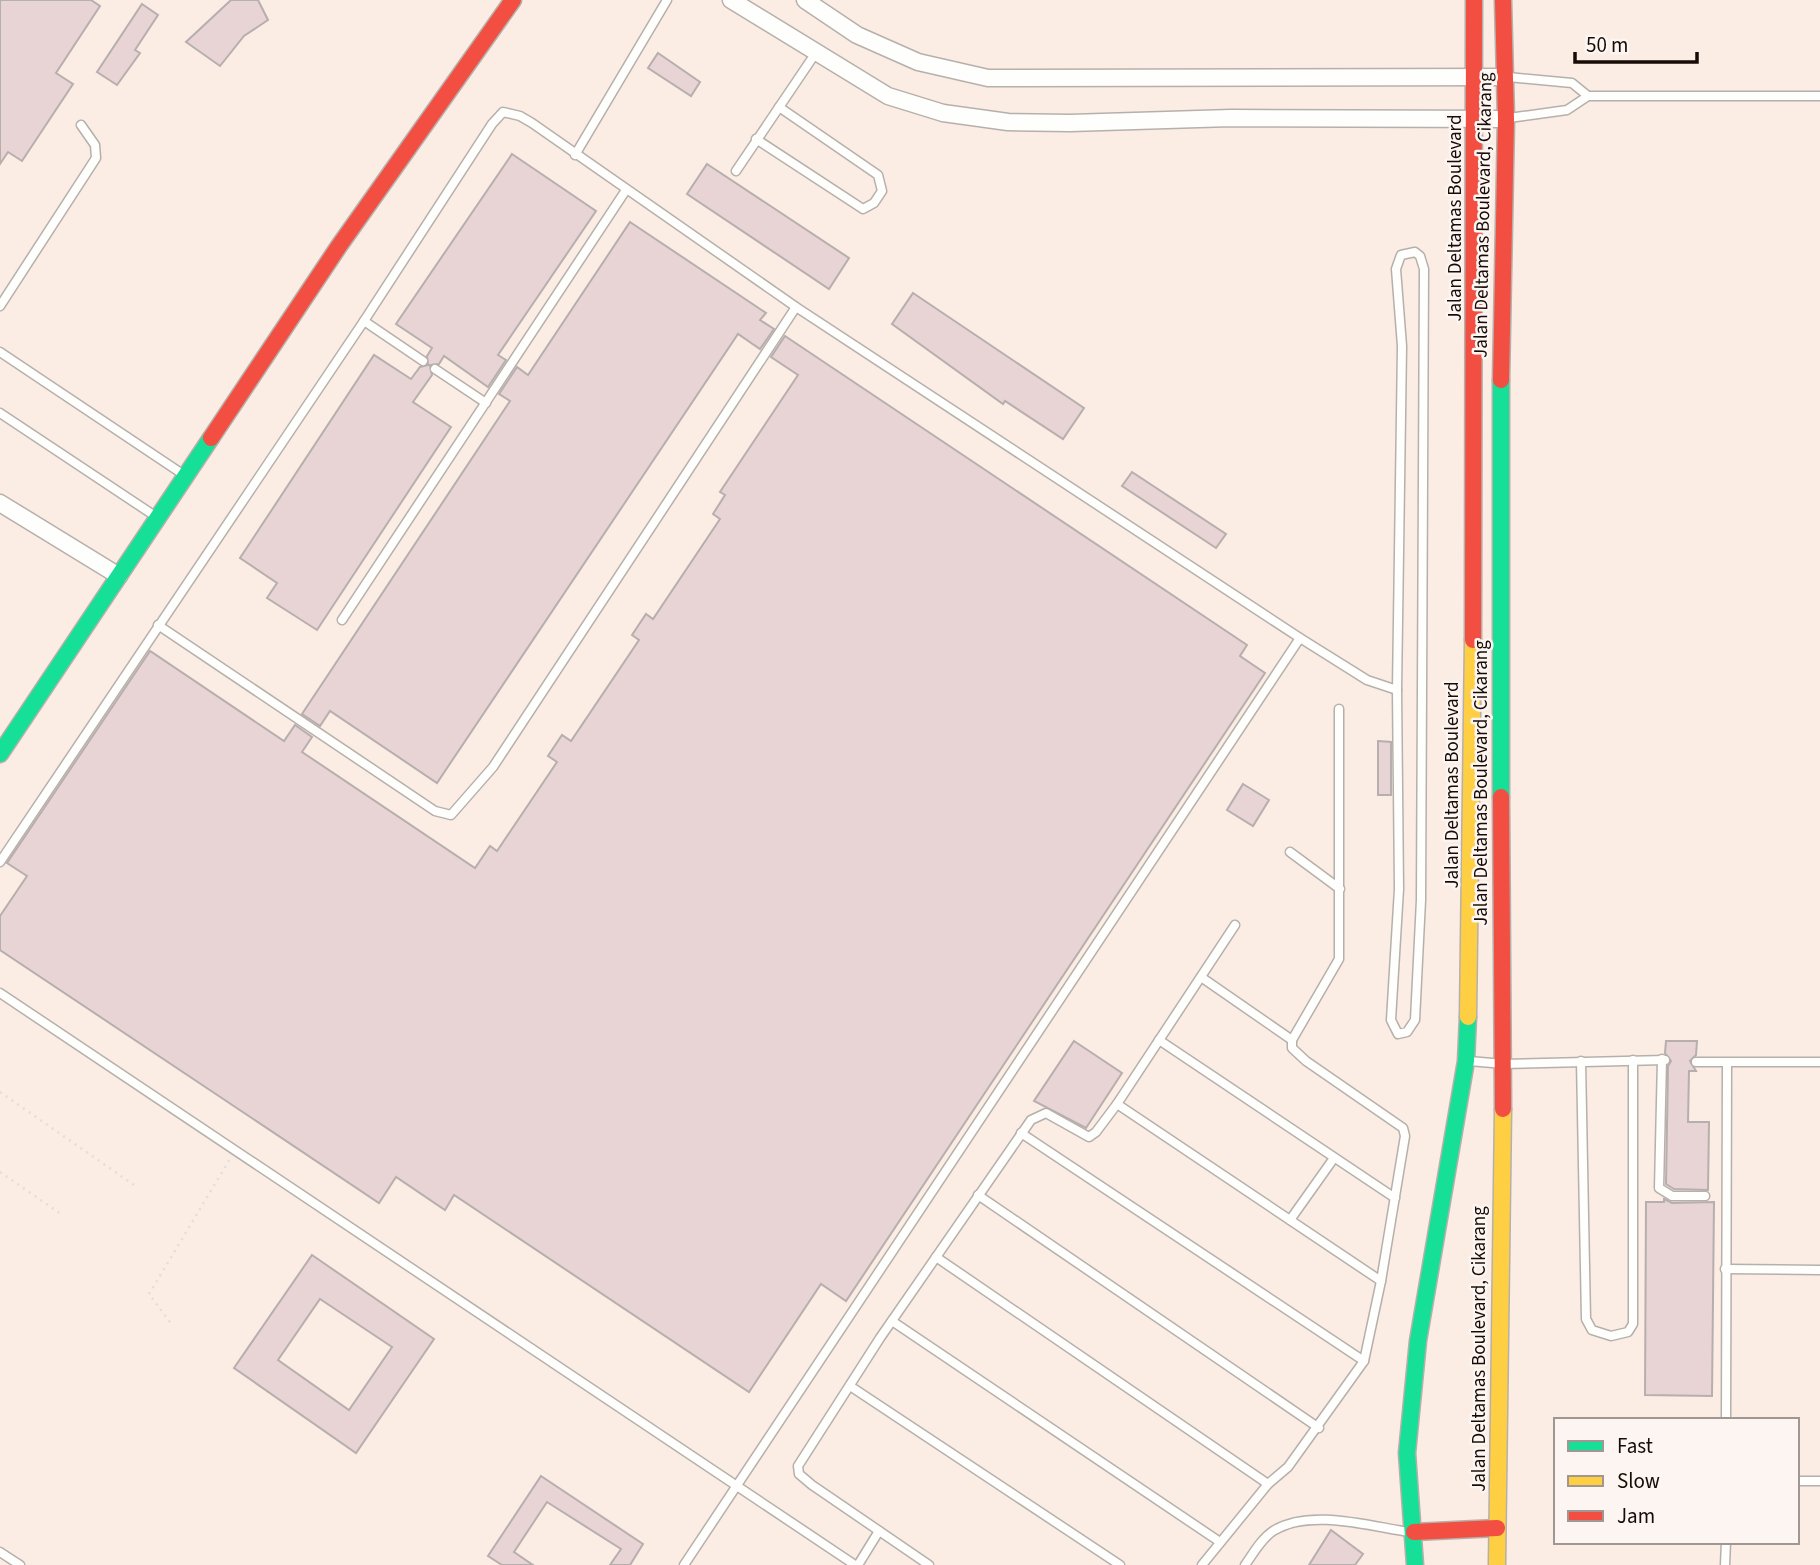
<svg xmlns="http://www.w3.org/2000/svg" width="1820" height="1565" font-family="'Source Sans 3',sans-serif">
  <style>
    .built { fill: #fbece4; fill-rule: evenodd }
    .building { fill: #e8d4d5; stroke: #b7aeae; stroke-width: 2; fill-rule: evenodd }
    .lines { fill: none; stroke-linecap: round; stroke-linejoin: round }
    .lane-casing { stroke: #b6b0ab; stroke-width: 11 }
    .street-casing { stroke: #b6b0ab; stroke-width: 19 }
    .fast-casing { stroke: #b6b0ab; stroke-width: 19 }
    .slow-casing { stroke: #b6b0ab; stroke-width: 19 }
    .jam-casing { stroke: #b6b0ab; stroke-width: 19 }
    .path { stroke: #e0dede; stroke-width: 2.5; stroke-dasharray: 2 5; stroke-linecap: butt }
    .lane { stroke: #fefefd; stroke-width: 8 }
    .street { stroke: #fefefd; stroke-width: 16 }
    .fast { stroke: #16e098; stroke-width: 16 }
    .slow { stroke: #ffcf43; stroke-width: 16 }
    .jam { stroke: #f24e42; stroke-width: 16 }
    .labels { text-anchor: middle; stroke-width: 5; stroke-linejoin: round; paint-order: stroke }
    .street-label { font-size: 19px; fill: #160b06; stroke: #fcf5f1 }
  </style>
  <rect width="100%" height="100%" fill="#f9f6f4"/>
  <path class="built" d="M0,0H1820V1565H0ZM1556,1420H1797V1542H1556Z"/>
  <g class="building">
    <path d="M0,0H91L100,6L56,73L73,84L22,161L8,152L0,164Z"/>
    <path d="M231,0H258L268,20L244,36L220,66L186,42Z"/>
    <path d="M142,4L158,15L135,50L140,53L117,85L97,72Z"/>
    <path d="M658,53L700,82L691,96L648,68Z"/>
    <path d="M512,154L596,211L498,355L506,360L488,387L444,356L439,364L430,365L432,375L413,402L451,427L317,630L267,598L277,583L240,558L374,355L411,379L420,367L428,365L427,356L432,348L396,324Z"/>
    <path d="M707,164L849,258L829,289L687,194Z"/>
    <path d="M630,222L766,313L760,320L774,329L760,349L738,334L437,783L330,711L320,726L302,714L510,401L499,394L517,367L528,375Z"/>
    <path d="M913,293L1084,408L1063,439L1005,401L1003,404L892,324Z"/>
    <path d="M785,336L1247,645L1240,656L1265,673L846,1301L821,1284L749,1392L454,1195L445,1210L396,1177L379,1203L0,950V916L27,876L7,863L150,651L284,741L295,725L312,737L302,752L475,868L490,846L497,851L557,762L548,756L562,735L571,741L639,640L632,635L646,614L653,619L720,519L713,514L725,495L720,492L798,375L771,357Z"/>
    <path d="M1132,472L1226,534L1216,548L1122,486Z"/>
    <path d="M1378,741L1391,742V795H1378Z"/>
    <path d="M1243,784L1269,800L1253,826L1227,810Z"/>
    <path d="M1074,1041L1122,1073L1086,1128L1034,1101Z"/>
    <path d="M1666,1041H1697L1696,1055L1690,1061L1696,1071H1689L1688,1122H1709L1708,1190L1674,1189L1666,1184L1668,1066L1671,1061L1665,1053Z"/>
    <path d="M1664,1199L1672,1203L1714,1202L1712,1396L1645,1395L1646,1202H1664Z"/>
    <path d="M312,1255L434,1339L356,1453L234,1368ZM320,1299L392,1347L349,1410L278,1360Z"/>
    <path d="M541,1476L643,1544L630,1565H610L621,1549L547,1502L514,1552L533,1565H502L488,1556Z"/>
    <path d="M1331,1530L1363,1554L1355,1565H1309Z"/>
  </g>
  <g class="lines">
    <g class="lane-casing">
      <g id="lane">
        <path d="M1508,77L1572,83L1588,96"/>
        <path d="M1509,118L1567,110L1588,96H1820"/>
        <path d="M756,139L863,209L874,203L882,191L878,175L779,107"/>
        <path d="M575,155L667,0"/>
        <path d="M736,171L815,54"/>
        <path d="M1415,252L1420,256L1424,269L1421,900L1415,1020L1407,1032L1398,1034L1391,1020L1399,889L1397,690L1402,346L1396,269L1401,255Z"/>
        <path d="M0,306L96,158L95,145L81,125"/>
        <path d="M364,321L423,361"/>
        <path d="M0,352L184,475"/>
        <path d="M435,369L486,403"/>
        <path d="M0,413L155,516"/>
        <path d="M342,620L626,190"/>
        <path d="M158,625L435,811L451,815L493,767L796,307"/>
        <path d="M1290,852L1340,889"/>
        <path d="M0,862L364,321L492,124L503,112L520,116L532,123L796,307L1300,638L1367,680L1397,690"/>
        <path d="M1201,977L1292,1040"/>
        <path d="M0,993L855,1565"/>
        <path d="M1159,1040L1395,1198"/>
        <path d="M1662,1059L1659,1188L1672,1196H1705"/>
        <path d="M1469,1061L1504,1064L1665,1060"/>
        <path d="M1581,1061L1586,1319L1592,1330L1611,1336L1628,1332L1633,1324V1060"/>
        <path d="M1696,1062H1820"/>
        <path d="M1117,1104L1235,925"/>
        <path d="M1021,1133L1364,1361"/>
        <path d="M978,1195L1319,1428"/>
        <path d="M1290,1220L1334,1158"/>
        <path d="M936,1257L1268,1484"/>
        <path d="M1725,1269L1820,1270"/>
        <path d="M892,1321L1220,1542"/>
        <path d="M850,1386L1120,1565"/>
        <path d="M1726,1420L1727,1063"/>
        <path d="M1797,1481H1820"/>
        <path d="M0,1552L20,1565"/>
        <path d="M684,1565L1300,638"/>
        <path d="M858,1565L879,1531"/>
        <path d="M929,1565L812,1485L799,1474L798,1466L880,1338L1031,1120L1046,1113L1089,1137L1096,1132L1117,1104L1381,1281"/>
        <path d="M1202,1565L1268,1484L1288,1467L1364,1361L1381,1281L1405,1136L1403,1128L1306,1061L1292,1048V1040L1339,959V709"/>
        <path d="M1245,1565C1253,1554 1261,1539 1273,1531C1309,1508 1369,1526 1409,1532"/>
        <path d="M1725,1565L1726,1542"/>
      </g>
    </g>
    <g class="street-casing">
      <g id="street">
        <path d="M731,0L888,96L943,113L1008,122L1070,123L1231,118L1506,119"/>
        <path d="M805,0L857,35L918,62L988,78L1506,77"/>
        <path d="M0,503L119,576"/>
      </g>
    </g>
    <g class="fast-casing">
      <g id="fast">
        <path d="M1501,380V797"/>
        <path d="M0,754L211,438"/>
        <path d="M1415,1565L1407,1453L1418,1341L1466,1061L1468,1017"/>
      </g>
    </g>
    <g class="slow-casing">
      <g id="slow">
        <path d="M1468,1017L1473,640"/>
        <path d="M1497,1565L1503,1109"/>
      </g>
    </g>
    <g class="jam-casing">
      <g id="jam">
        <path d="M1501,380L1506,119L1503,0"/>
        <path d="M211,438L339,246L513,0"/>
        <path d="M1473,640L1474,0"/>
        <path d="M1501,797L1503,1109"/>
        <path d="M1414,1532L1497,1528"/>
      </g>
    </g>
    <g class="path">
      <path d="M0,1092L134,1185"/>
      <path d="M0,1172L61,1214"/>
      <path d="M170,1322L149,1294L230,1159"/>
    </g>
    <use href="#lane" class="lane"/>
    <use href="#street" class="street"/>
    <use href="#fast" class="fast"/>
    <use href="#slow" class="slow"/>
    <use href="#jam" class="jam"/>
  </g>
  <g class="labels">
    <g class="street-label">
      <text transform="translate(1482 215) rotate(-89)" y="7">Jalan Deltamas Boulevard, Cikarang</text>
      <text transform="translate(1454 218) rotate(-90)" y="7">Jalan Deltamas Boulevard</text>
      <text transform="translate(1480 783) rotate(-90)" y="7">Jalan Deltamas Boulevard, Cikarang</text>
      <text transform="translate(1451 785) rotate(-90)" y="7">Jalan Deltamas Boulevard</text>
      <text transform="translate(1478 1349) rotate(-90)" y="7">Jalan Deltamas Boulevard, Cikarang</text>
    </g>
  </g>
  <rect x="1554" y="1418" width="245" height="126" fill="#fcf5f1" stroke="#a09793" stroke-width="2"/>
  <rect x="1568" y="1441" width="35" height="10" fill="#16e098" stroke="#a09793" stroke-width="2"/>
  <text x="1617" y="1453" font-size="21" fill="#160b06">Fast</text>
  <rect x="1568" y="1476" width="35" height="10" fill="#ffcf43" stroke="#a09793" stroke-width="2"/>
  <text x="1617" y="1488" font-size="21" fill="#160b06">Slow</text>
  <rect x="1568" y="1511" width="35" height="10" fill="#f24e42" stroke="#a09793" stroke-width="2"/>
  <text x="1617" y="1523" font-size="21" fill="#160b06">Jam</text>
  <path d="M1575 52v10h122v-10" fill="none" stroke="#160b06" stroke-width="3.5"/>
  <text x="1586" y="52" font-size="21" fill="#160b06" stroke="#fcf5f1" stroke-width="5" paint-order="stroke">50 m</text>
</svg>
